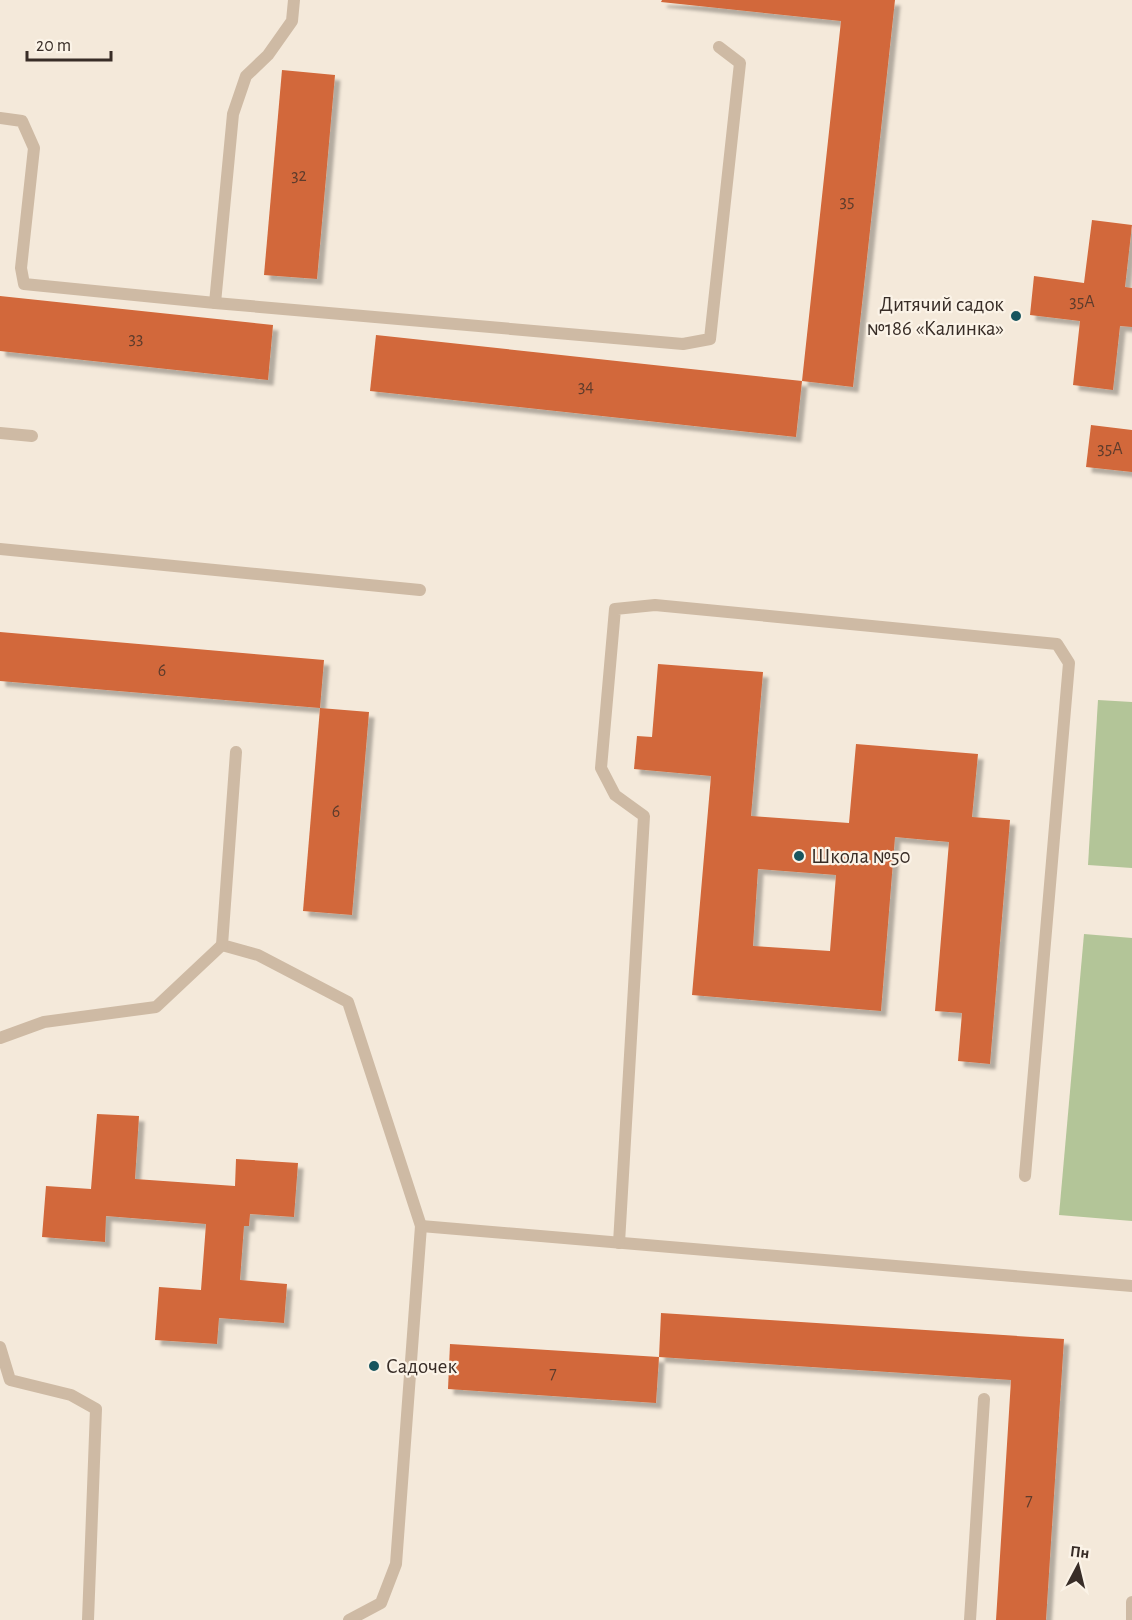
<svg xmlns="http://www.w3.org/2000/svg" width="1132" height="1620" font-family="'Alegreya Sans',sans-serif">
  <style>
    .green { fill: #b3c598 }
    .building { fill: #d2683a; fill-rule: evenodd; filter: url(#shadow) }
    .lines { fill: none; stroke-linecap: round; stroke-linejoin: round }
    .lane { stroke: #cebaa4; stroke-width: 12 }
    .poi-dot { fill: #18555e; stroke: #fbf3e7; stroke-width: 2 }
    .labels { text-anchor: middle; stroke-width: 4.5; stroke-linejoin: round; paint-order: stroke }
    .number-label { font-size: 18px; fill: #5e3c2c }
    .poi-label { font-size: 21px; fill: #382d27; stroke: #fbf3e7; text-anchor: start }
  </style>
  <defs>
    <filter id="shadow"><feDropShadow dx="5.5" dy="5.5" stdDeviation="1.5" flood-color="#0004"/></filter>
  </defs>
  <rect width="100%" height="100%" fill="#f4e9da"/>
  <g class="green">
    <path d="M1098,700L1132,702V868L1088,865Z"/>
    <path d="M1084,934L1132,938V1221L1059,1215Z"/>
  </g>
  <g class="building">
    <path d="M662,0H895L853,387L802,381L841,21L661,2Z"/>
    <path d="M282,70L335,75L317,279L264,275Z"/>
    <path d="M1092,220L1132,225L1125,287L1132,288V327L1120,326L1113,390L1073,385L1080,321L1030,315L1034,276L1084,283Z"/>
    <path d="M0,296L273,325L268,380L0,351Z"/>
    <path d="M376,335L802,381L796,437L370,391Z"/>
    <path d="M1091,425L1132,430V472L1086,467Z"/>
    <path d="M0,632L324,660L320,708L0,681Z"/>
    <path d="M658,664L763,672L751,816L849,823L856,744L978,754L972,817L1010,820L990,1064L958,1061L962,1013L935,1011L949,842L895,837L881,1011L692,995L711,776L634,769L637,736L652,737ZM758,869L836,875L830,951L753,946Z"/>
    <path d="M320,708L369,712L352,915L303,911Z"/>
    <path d="M97,1114L139,1116L135,1179L235,1186L236,1159L298,1163L294,1217L250,1214L249,1226H244L240,1280L287,1284L284,1323L219,1318L217,1344L155,1340L159,1287L201,1290L206,1224L106,1216L105,1242L42,1237L46,1186L91,1189Z"/>
    <path d="M661,1313L1064,1339L1046,1620H996L1011,1380L659,1357Z"/>
    <path d="M450,1344L659,1357L656,1403L448,1389Z"/>
  </g>
  <g class="lines">
    <g class="lane">
      <path d="M0,118L22,121L34,148L21,268L24,284L215,303L683,344L710,339L740,63L719,47"/>
      <path d="M215,303L233,114L246,76L268,55L292,21L294,0"/>
      <path d="M0,433L32,436"/>
      <path d="M0,549L420,590"/>
      <path d="M236,752L222,945L258,955L348,1002L421,1226L396,1564L381,1603L349,1620"/>
      <path d="M0,1038L44,1022L156,1007L222,945"/>
      <path d="M421,1226L1132,1286"/>
      <path d="M619,1243L644,816L615,795L601,768L615,609L655,605L1057,644L1069,663L1025,1176"/>
      <path d="M0,1347L10,1380L71,1395L96,1409L88,1620"/>
      <path d="M970,1620L984,1399"/>
      <path d="M1132,1620V1602"/>
    </g>
  </g>
  <g class="poi-dot">
    <circle cx="1016" cy="316" r="6"/>
    <circle cx="799" cy="856" r="6"/>
    <circle cx="374" cy="1366" r="6"/>
  </g>
  <g class="labels">
    <g class="number-label">
      <text x="299" y="181">32</text>
      <text x="847" y="207">35</text>
      <text x="1082" y="307">35А</text>
      <text x="136" y="344">33</text>
      <text x="586" y="392">34</text>
      <text x="1110" y="454">35А</text>
      <text x="162" y="676">6</text>
      <text x="336" y="817">6</text>
      <text x="553" y="1379">7</text>
      <text x="1029" y="1506">7</text>
    </g>
    <g class="poi-label">
      <text x="1004" y="311" text-anchor="end">Дитячий садок<tspan x="1004" dy="24">№186 «Калинка»</tspan></text>
      <text x="811" y="863">Школа №50</text>
      <text x="386" y="1373">Садочек</text>
    </g>
  </g>
  <g transform="translate(1078 1566) rotate(7)" stroke="#fbf3e7" stroke-width="4.5" paint-order="stroke">
  <path d="M0-4.5L10 22L0 15L-10 22Z" fill="#382d27"/>
  <text y="-9" font-size="16" font-weight="bold" text-anchor="middle" fill="#382d27">Пн</text>
  </g>
  <path d="M27 51v9h84v-9" fill="none" stroke="#382d27" stroke-width="3"/>
  <text x="36" y="51" font-size="18" fill="#382d27" stroke="#fbf3e7" stroke-width="4.5" paint-order="stroke">20 m</text>
</svg>
